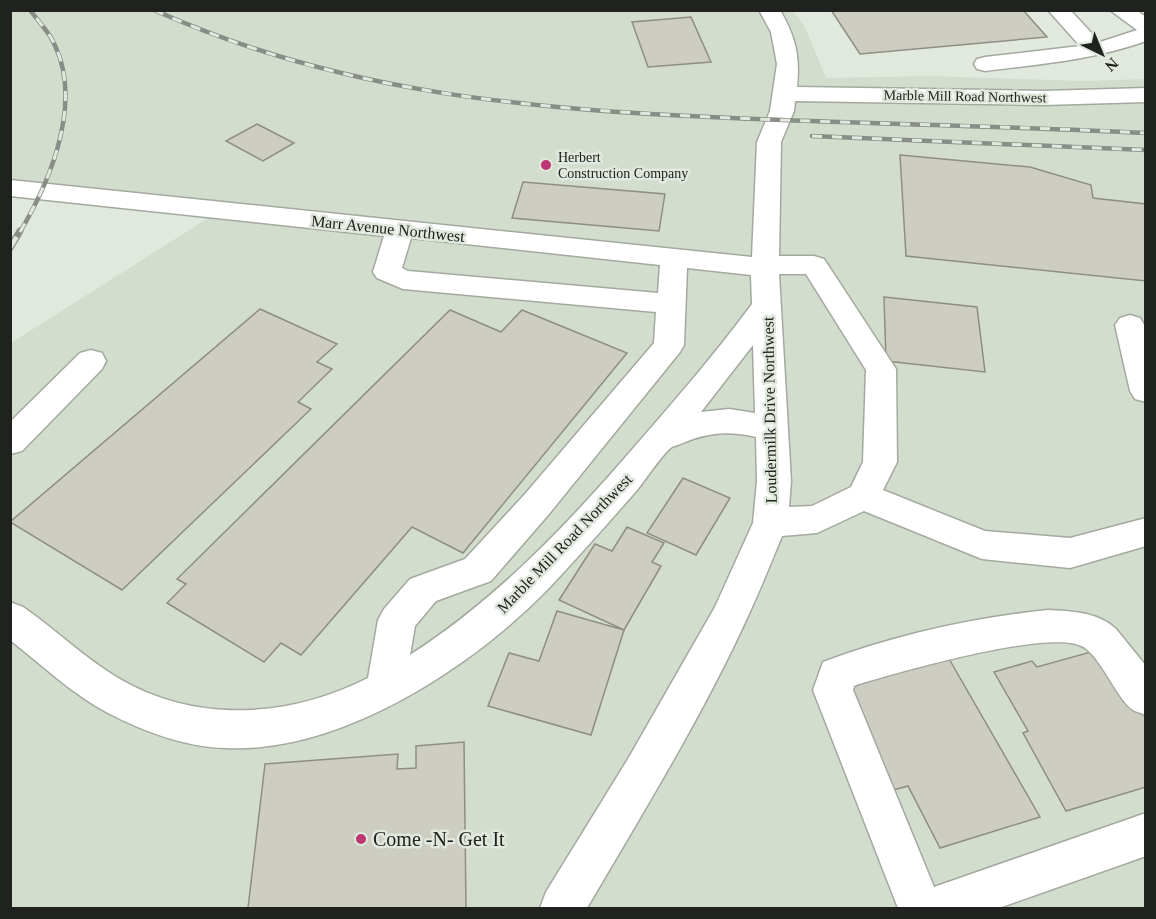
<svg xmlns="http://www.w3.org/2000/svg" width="1156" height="919" font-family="Georgia,serif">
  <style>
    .built { fill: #d3ddcd }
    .building { fill: #cdcdc2; stroke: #8e8e84; stroke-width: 1.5 }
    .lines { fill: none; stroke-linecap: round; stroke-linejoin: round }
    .minor-casing { stroke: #a3a99f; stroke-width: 3 }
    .minor { fill: #fff; fill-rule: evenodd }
    .rail-far1-casing { stroke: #888d86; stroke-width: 4.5 }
    .rail-casing { stroke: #888d86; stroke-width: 7 }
    .rail-far1 { stroke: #e1e8de; stroke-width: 3; stroke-dasharray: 10; stroke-linecap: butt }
    .rail { stroke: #e1e8de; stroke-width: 4.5; stroke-dasharray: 13; stroke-linecap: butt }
    .poi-dot { fill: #bd3572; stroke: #e1e8de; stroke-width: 2 }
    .labels { text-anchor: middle; stroke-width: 5; stroke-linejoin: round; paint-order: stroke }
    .far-street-label { font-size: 14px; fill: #20221f; stroke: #e1e8de }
    .far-poi-label { font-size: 14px; fill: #20221f; stroke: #e1e8de; text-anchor: start }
    .street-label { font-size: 16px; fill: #20221f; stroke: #e1e8de }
    .near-poi-label { font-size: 20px; fill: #20221f; stroke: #e1e8de; text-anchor: start }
  </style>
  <rect width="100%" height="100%" fill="#e1e8de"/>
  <path class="built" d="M10,11H793L805,27L826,78L930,76L1081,81L1145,79V908H11V343L213,215L11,196Z"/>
  <g class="building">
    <path d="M831,10H1023L1047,37L860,54Z"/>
    <path d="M691,17L711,62L648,67L632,22Z"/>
    <path d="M257,124L294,143L263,161L226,141Z"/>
    <path d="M900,155L1030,167L1091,185L1093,198L1146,204V281L906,256Z"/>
    <path d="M523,182L665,194L659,231L512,218Z"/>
    <path d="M884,297L977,307L985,372L886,361Z"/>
    <path d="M260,309L337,344L317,362L332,369L298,402L311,409L122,590L10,522Z"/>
    <path d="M450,310L501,332L522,310L627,353L463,553L412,527L301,655L281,643L264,662L167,603L186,584L177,579Z"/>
    <path d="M683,478L730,498L696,555L647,533Z"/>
    <path d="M627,527L664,543L652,562L661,566L624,630L559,600L595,544L612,551Z"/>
    <path d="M557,611L624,630L591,735L488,706L509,653L539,661Z"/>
    <path d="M1098,650L1146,717V787L1066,811L1023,733L1028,731L994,672L1032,661L1037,667Z"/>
    <path d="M948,657L1040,817L940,848L908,786L890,791L843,685Z"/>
    <path d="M464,742L466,908H248L265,764L398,754L397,769L416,768V746Z"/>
  </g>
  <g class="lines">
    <g class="minor-casing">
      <g id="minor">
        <path d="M759,10H780C796,38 800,56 797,87L1043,91L1146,88V102L1043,105L795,101L794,111L781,142L779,256H814L824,259L896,369L897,462L883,490L985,531L1070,538L1146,518V546L1070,568L982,559L864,511L817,533L782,536C771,563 760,590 748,616C703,715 642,814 587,908H540L546,892L628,759L715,607L753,523L757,481L756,437C730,431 710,432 685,442C682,444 676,445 672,447C663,453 646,479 638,489C609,522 580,555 550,587C473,667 340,754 225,748C185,747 143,731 108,713C72,694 42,665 10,640V602L23,607C55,629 84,658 118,678C196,724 289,718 368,678L378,620L384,609L410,579L465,559L525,494L654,343L656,312L403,289L377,278L373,272L384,236L10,196V180L752,257L757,142L770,111L777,64L771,32ZM411,238L660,265L658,293L408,271L402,268ZM687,268L751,275L752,304C716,353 676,399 636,445C568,524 498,598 410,655L415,626L436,601L491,581L549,514L680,352L684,345ZM779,274H806L866,370L863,462L851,487L812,506L789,507L791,481ZM753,345L755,413L729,409L701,412Z"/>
        <path d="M1048,10H1070L1100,42L1137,30L1110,10H1136L1146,17V41C1093,60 1040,64 985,71L977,69L974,64L977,59L985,57L1080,46Z"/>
        <path d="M1130,315L1140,318L1146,328V402L1135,399L1130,391L1115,325L1120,318Z"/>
        <path d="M91,350L102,353L106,361L102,369L22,451L10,454V422L80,353Z"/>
        <path d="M1048,610C1071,611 1098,612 1116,629L1146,666V715C1142,713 1136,712 1133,710C1117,699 1103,661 1085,648C1056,626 896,673 859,684L854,686L853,690L934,887L1146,813V856L999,908H898L813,690L823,662C895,635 972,618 1048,610Z"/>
      </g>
    </g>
    <use href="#minor" class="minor"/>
    <g class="rail-far1-casing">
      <g id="rail-far1">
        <path d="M154,10C342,94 529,109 732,118C870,124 1008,126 1146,133"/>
        <path d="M812,136L1146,150"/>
        <path d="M20,232C52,178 86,96 50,36C44,27 36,18 30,10"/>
      </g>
    </g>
    <g class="rail-casing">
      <path id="rail" d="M10,248L20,231"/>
    </g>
    <use href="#rail-far1" class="rail-far1"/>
    <use href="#rail" class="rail"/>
  </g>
  <g class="poi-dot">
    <circle cx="546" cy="165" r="6"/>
    <circle cx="361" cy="839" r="6"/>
  </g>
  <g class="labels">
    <g class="far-street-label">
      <text transform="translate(965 96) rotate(1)" y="5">Marble Mill Road Northwest</text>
    </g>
    <g class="far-poi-label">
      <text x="558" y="162">Herbert<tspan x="558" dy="16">Construction Company</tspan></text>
    </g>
    <g class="street-label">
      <text transform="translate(388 228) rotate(6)" y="6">Marr Avenue Northwest</text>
      <text transform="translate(769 410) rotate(-91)" y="6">Loudermilk Drive Northwest</text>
      <text transform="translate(564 543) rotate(-46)" y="6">Marble Mill Road Northwest</text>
    </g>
    <g class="near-poi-label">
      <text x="373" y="846">Come -N- Get It</text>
    </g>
  </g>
  <rect width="1156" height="919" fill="none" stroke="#20221f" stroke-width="24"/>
  <g transform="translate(1102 54) rotate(137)" stroke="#e1e8de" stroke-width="4.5" paint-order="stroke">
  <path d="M0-4.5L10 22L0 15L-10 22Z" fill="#20221f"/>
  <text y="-9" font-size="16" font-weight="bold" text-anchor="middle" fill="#20221f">N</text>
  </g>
</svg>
